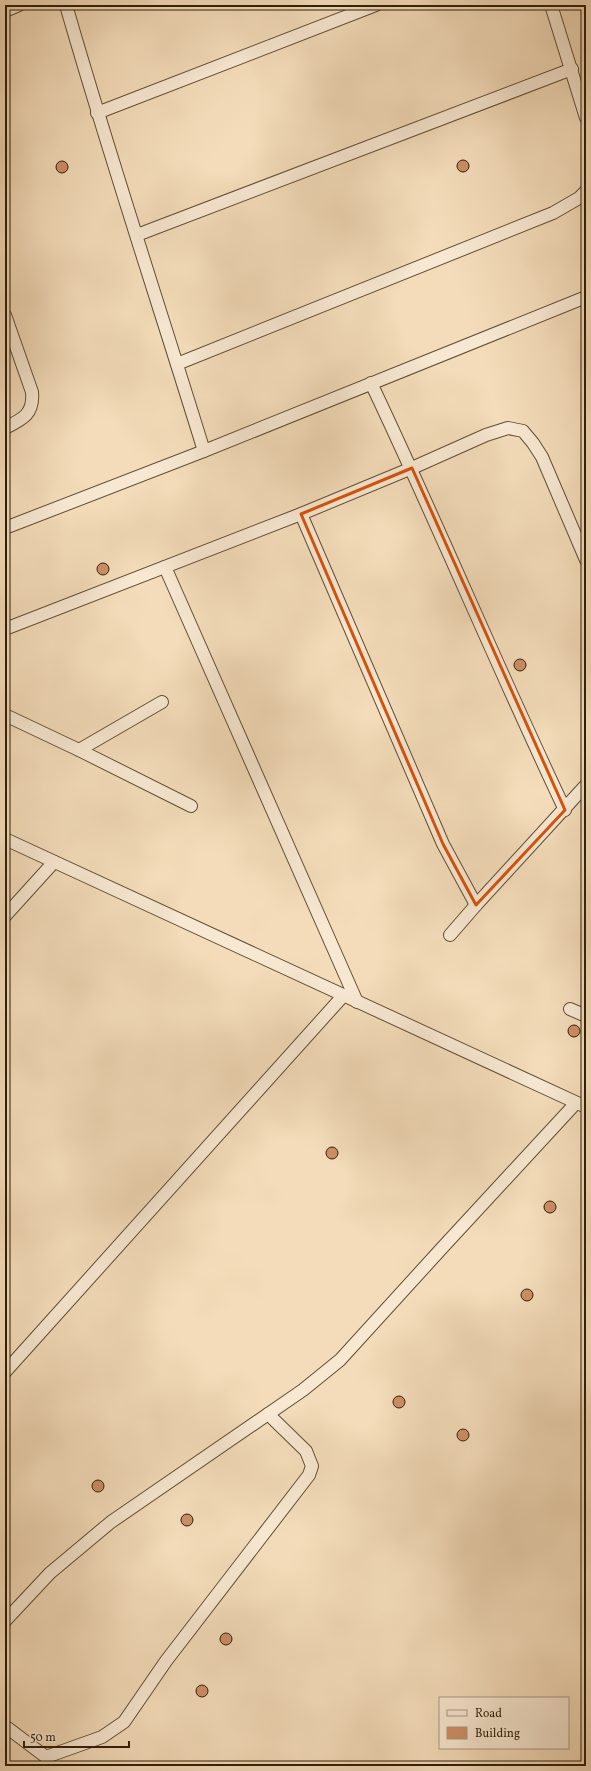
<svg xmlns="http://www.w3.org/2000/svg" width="591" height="1771" font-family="Vollkorn,serif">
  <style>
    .building { fill: #ce8f67; stroke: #2f1e09 }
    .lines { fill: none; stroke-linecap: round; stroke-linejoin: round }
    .minor-casing { stroke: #604e35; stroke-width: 14 }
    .minor { stroke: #f8e8d2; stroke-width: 12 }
    .marked { fill: none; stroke: #d6530c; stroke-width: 3; stroke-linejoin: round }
  </style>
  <rect width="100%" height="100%" fill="#f4dcba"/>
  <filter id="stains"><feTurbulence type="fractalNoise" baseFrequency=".005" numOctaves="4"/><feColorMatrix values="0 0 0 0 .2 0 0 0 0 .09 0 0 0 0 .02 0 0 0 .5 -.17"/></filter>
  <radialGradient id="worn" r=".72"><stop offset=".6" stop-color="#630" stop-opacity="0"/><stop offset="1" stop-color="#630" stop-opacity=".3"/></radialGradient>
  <g class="building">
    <circle cx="463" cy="166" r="6"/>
    <circle cx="62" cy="167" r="6"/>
    <circle cx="103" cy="569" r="6"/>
    <circle cx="520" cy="665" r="6"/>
    <circle cx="574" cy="1031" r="6"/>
    <circle cx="332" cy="1153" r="6"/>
    <circle cx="550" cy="1207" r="6"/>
    <circle cx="527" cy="1295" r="6"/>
    <circle cx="399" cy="1402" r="6"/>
    <circle cx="463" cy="1435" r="6"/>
    <circle cx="98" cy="1486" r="6"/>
    <circle cx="187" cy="1520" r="6"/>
    <circle cx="226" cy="1639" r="6"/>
    <circle cx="202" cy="1691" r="6"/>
  </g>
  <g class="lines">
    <g class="minor-casing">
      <g id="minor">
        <path d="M66,5C109,155 158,302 204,451"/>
        <path d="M551,5L586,118"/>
        <path d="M5,11L19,5"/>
        <path d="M97,113L376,5"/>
        <path d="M137,235L572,69"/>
        <path d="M5,315L32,392C34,414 23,419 5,428"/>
        <path d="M177,364L553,213L579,198L586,191"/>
        <path d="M371,383C438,524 498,669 565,810"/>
        <path d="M301,514L443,844L476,905"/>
        <path d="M5,528L204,451L586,297"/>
        <path d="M165,567L357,1002"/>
        <path d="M5,629L301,514L412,468L486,435L508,428L523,431L533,443L542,457L586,560"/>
        <path d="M5,715L79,750L191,806"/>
        <path d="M79,750L162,702"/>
        <path d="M5,839L586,1107"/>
        <path d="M5,916L54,862"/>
        <path d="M450,935L476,905L586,785"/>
        <path d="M570,1009L586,1016"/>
        <path d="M5,1372L343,996"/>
        <path d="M5,1621L50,1573L111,1522L303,1390L340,1360L442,1248L576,1103"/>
        <path d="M5,1726L46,1757L102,1737L124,1722L166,1661L309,1475L312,1466L306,1451L268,1414"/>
      </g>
    </g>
    <use href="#minor" class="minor"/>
  </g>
  <path class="marked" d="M412,468L565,810L476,905L443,844L301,514Z"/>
  <rect width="591" height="1771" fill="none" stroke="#f4dcba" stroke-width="20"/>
  <rect x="6" y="6" width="579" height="1759" fill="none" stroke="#2f1e09" stroke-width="2"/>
  <rect x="10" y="10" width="571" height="1751" fill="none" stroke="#2f1e09"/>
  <rect x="439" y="1697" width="130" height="52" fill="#f8e8d2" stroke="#a89782"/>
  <rect x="447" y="1710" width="20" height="6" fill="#f8e8d2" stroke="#a89782"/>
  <text x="475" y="1717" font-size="12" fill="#2f1e09">Road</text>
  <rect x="447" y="1727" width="20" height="12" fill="#ce8f67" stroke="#a89782"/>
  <text x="475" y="1737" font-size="12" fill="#2f1e09">Building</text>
  <path d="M24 1741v6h105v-6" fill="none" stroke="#2f1e09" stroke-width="2"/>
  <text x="30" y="1741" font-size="12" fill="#2f1e09" stroke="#f8e8d2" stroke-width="3" paint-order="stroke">50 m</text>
  <rect width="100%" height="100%" filter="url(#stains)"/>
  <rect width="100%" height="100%" fill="url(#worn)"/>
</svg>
